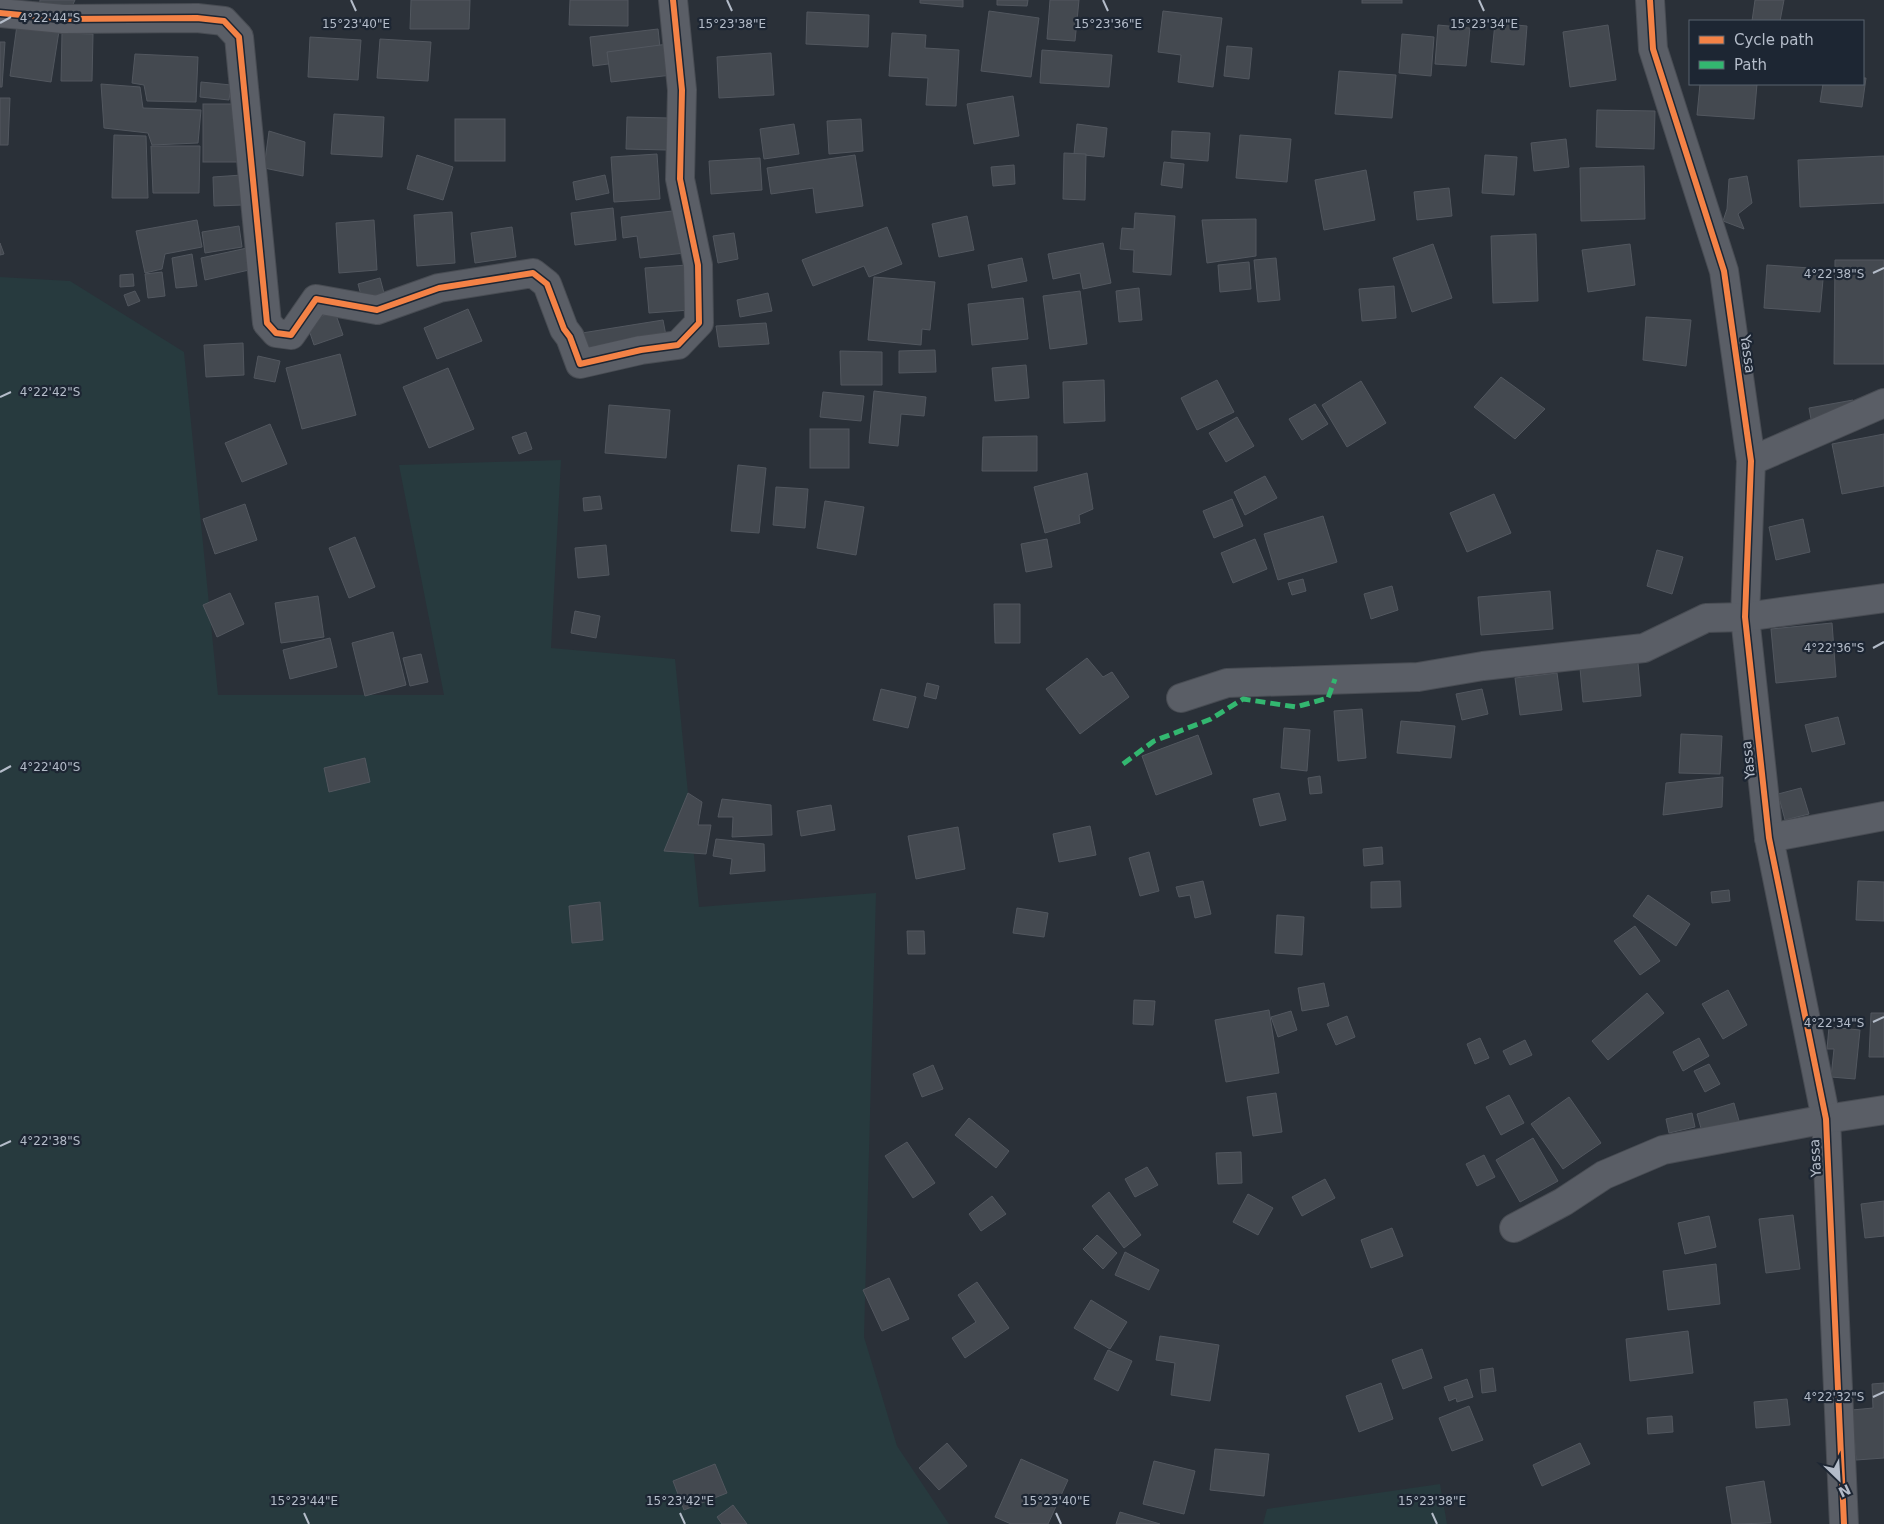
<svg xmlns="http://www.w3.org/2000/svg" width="1884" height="1524" font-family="'DejaVu Sans',sans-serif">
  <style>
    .green { fill: #273a3e }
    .building { fill: #444950; stroke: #52575f }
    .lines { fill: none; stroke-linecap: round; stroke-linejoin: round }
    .minor-casing { stroke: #484c53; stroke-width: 30 }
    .minor { stroke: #5a5e66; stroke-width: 28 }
    .quiet { stroke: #33b770; stroke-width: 5; stroke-dasharray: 10 5; stroke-linecap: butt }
    .cycleway-casing { stroke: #1d2633; stroke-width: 9 }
    .cycleway { stroke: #f48246; stroke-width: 6 }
    .ticks { fill: none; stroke: #b4bcc9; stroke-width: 2 }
    .labels { text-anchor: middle; stroke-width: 4.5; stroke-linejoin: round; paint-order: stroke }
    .street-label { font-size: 14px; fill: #b4bcc9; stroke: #1d2633 }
    .ticks-label { font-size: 12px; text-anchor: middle; fill: #b4bcc9; stroke: #1d2633; stroke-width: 4.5; stroke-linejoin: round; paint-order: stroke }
  </style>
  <rect width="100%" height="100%" fill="#2a3038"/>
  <g class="green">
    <path d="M0,277L70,281L184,352L218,695H444L399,465L561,460L551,648L675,659L699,907L876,893L864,1337L897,1446L949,1524H0Z"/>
    <path d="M1440,1484L1447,1524H1263L1267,1509Z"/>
  </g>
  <g class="building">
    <path d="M40,0H75L68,15L39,8Z"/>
    <path d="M411,0H470L469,29H410Z"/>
    <path d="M570,0H628V26L569,25Z"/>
    <path d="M920,0H963V7L920,3Z"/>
    <path d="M997,0H1028L1027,6L997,5Z"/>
    <path d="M1050,0H1079L1075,41L1047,39Z"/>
    <rect x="1362" y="0" width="40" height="3"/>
    <path d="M1755,0H1784L1780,21H1752Z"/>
    <path d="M989,11L1039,18L1031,77L981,71Z"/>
    <path d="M1163,11L1222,18L1213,87L1178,82L1181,55L1158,52Z"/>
    <path d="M807,12L869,15L868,47L806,44Z"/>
    <path d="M1495,23L1527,26L1524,65L1491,62Z"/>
    <path d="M17,25L59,31L51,82L10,76Z"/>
    <path d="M1438,25L1470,28L1466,66L1435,64Z"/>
    <path d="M1608,25L1616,80L1570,87L1563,32Z"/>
    <path d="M658,29L661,57L593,66L590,37Z"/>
    <path d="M62,33L93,34L92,81H61Z"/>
    <path d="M892,33L926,35L925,48L959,50L956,106L926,105L928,78L889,76Z"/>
    <path d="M1402,34L1434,37L1431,76L1399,73Z"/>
    <path d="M310,37L361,40L358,80L308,77Z"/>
    <path d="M380,39L431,42L428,81L377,78Z"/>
    <path d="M0,42H5L2,87H0Z"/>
    <path d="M668,44L672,75L611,82L607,52Z"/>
    <path d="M1227,46L1252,48L1249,79L1224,76Z"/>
    <path d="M1042,50L1112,55L1109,87L1040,83Z"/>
    <path d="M771,53L774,95L719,98L717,57Z"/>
    <path d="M135,54L198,57L196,102L147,101L144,85L132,83Z"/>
    <path d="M1339,71L1396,75L1392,118L1335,114Z"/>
    <path d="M1863,78H1866L1862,107L1820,102L1823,84H1863Z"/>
    <path d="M201,82L231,85L229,100L200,97Z"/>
    <path d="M101,84L140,87L143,108L201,110L198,143L152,145L148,133L104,128Z"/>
    <path d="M1700,84H1757L1754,119L1697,115Z"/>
    <path d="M1013,96L1019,136L974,144L967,104Z"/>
    <path d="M0,98H10L8,145H0Z"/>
    <rect x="203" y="104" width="34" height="58"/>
    <path d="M1597,110L1655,111L1654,149L1596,147Z"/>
    <path d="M334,114L384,117L382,157L331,154Z"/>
    <path d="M627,117L669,118L667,150L626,149Z"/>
    <rect x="455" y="119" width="50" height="42"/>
    <path d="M861,119L863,151L829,154L827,121Z"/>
    <path d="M794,124L799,154L764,159L760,129Z"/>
    <path d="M1077,124L1107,128L1104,157L1074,154Z"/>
    <path d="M269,131L305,142L303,176L264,168Z"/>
    <path d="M1172,131L1210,133L1208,161L1171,158Z"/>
    <path d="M114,135L146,136L148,198H112Z"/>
    <path d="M1240,135L1291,139L1287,182L1236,178Z"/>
    <path d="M1566,139L1569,167L1534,171L1531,143Z"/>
    <path d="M151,146H200L199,193H153Z"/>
    <path d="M1064,153L1086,154L1085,200L1063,199Z"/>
    <path d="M657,154L660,199L614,202L611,157Z"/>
    <path d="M417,155L453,167L443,200L407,189Z"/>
    <path d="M855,155L863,206L816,213L813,188L771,194L767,168Z"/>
    <path d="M1485,155L1517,157L1514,195L1482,193Z"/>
    <path d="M1884,156V203L1800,207L1798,160Z"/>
    <path d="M760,158L762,190L711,194L709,161Z"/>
    <path d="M1164,162L1184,164L1182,188L1161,185Z"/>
    <path d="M1014,165L1015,184L993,186L991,167Z"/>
    <path d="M1644,166L1645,219L1581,221L1580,168Z"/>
    <path d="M1366,170L1375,220L1324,230L1315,180Z"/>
    <path d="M242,175L243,205L214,206L213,177Z"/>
    <path d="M605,175L609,193L576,200L573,182Z"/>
    <path d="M1747,176L1752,203L1738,214L1744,229L1723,221L1727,209L1729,179Z"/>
    <path d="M1449,188L1452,216L1417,220L1414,192Z"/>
    <path d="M613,208L616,240L575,245L571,213Z"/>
    <path d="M681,210L685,253L640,258L637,236L623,238L621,217Z"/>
    <path d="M452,212L455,263L417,266L414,215Z"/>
    <path d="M1135,213L1175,216L1171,275L1133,272L1134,250L1120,249L1122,228L1134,229Z"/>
    <path d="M967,216L974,250L939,257L932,224Z"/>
    <path d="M1256,219V256L1207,263L1202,220Z"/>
    <path d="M197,220L202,247L165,254L162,269L145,273L136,231Z"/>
    <path d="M374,220L377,270L339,273L336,223Z"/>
    <path d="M239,226L242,247L205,253L202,232Z"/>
    <path d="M512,227L516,257L475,263L471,233Z"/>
    <path d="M887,227L902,264L869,277L864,266L813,286L802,260Z"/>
    <path d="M734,233L738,259L718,263L713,236Z"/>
    <path d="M1536,234L1538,301L1493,303L1491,236Z"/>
    <path d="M0,243L4,254L0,255Z"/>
    <path d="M1103,243L1111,283L1083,289L1080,273L1053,279L1048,254Z"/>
    <path d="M1433,244L1452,298L1412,312L1393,258Z"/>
    <path d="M1630,244L1635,285L1588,292L1582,250Z"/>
    <path d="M247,248L249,270L205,280L201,258Z"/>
    <path d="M192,254L197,286L176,288L172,258Z"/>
    <path d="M1022,258L1027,281L992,288L988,265Z"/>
    <path d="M1276,258L1280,300L1258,302L1254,260Z"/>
    <path d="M1835,260H1884V364H1834Z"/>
    <path d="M1249,262L1251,289L1220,292L1218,265Z"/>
    <path d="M687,265L690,310L649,313L645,268Z"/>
    <path d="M1767,265L1824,269L1820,312L1764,308Z"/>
    <path d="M162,272L165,296L148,298L145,274Z"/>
    <path d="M133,274L134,286L120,287V275Z"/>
    <path d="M874,277L935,282L930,330L922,329L921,345L868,340Z"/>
    <path d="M380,278L384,293L362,299L358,284Z"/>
    <path d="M1394,286L1396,318L1362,321L1359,289Z"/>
    <path d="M1139,288L1142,320L1119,322L1116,291Z"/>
    <path d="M135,291L140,301L128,306L124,295Z"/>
    <path d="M1080,291L1087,344L1050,349L1043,296Z"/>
    <path d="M768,293L772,311L740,317L737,300Z"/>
    <path d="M1023,298L1028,339L972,345L968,304Z"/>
    <path d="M468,309L482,341L437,359L424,328Z"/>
    <path d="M335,312L343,335L314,345L306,321Z"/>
    <path d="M1646,317L1691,320L1686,366L1643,360Z"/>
    <path d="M663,320L667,341L585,354L582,333Z"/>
    <path d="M766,323L769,344L719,347L716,326Z"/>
    <path d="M243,343L244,375L206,377L204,345Z"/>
    <path d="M935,350L936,372L899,373V351Z"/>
    <path d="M840,351L882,352V385H841Z"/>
    <path d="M340,354L356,415L302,429L286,368Z"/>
    <path d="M258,356L280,361L275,382L254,378Z"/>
    <path d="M1026,365L1029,398L995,401L992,368Z"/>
    <path d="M448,368L474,429L429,448L403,387Z"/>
    <path d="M1501,377L1545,409L1515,439L1474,407Z"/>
    <path d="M1104,380L1105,421L1064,423L1063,382Z"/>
    <path d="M1217,380L1234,412L1197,430L1181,398Z"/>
    <path d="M1361,381L1386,423L1347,447L1322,405Z"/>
    <path d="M874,391L926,397L924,416L901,414L898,446L869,443Z"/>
    <path d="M823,392L864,396L861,421L820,417Z"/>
    <path d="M1853,400L1856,421L1813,430L1809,408Z"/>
    <path d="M1315,404L1328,424L1302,440L1289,419Z"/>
    <path d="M609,405L670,410L666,458L605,453Z"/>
    <path d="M1237,417L1254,446L1226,462L1209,433Z"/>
    <path d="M270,424L287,464L242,482L225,443Z"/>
    <rect x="810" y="429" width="39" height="39"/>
    <path d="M526,432L532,449L519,454L512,437Z"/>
    <path d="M1884,434V486L1842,494L1832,444Z"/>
    <path d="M1037,436V471H982L983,437Z"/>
    <path d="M738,465L766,468L759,533L731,531Z"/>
    <path d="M1087,473L1093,509L1079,515L1080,523L1045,533L1034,487Z"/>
    <path d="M1265,476L1277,498L1245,515L1234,492Z"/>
    <path d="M776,487L808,489L805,528L773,525Z"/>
    <path d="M1494,494L1511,533L1467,552L1450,513Z"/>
    <path d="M600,496L602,509L584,511L583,498Z"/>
    <path d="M1232,499L1243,526L1214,538L1203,511Z"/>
    <path d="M825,501L864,507L856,555L817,548Z"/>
    <path d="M245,504L257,540L215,554L203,519Z"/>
    <path d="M1323,516L1337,562L1278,580L1264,534Z"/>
    <path d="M1803,519L1810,552L1776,560L1769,527Z"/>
    <path d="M355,537L375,587L349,598L329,548Z"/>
    <path d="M1047,539L1052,567L1026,572L1021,544Z"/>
    <path d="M1255,539L1267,569L1233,583L1221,553Z"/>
    <path d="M606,545L609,575L578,578L575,548Z"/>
    <path d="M1657,550L1683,557L1672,594L1647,586Z"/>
    <path d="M1303,579L1306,591L1292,595L1288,583Z"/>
    <path d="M1392,586L1398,610L1371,619L1364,594Z"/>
    <path d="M1550,591L1553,629L1481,635L1478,597Z"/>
    <path d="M230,593L244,624L217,637L203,605Z"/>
    <path d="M318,596L324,637L281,643L275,603Z"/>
    <path d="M994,604H1020V643H995Z"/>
    <path d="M575,611L600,616L596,638L571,633Z"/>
    <path d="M1832,623L1836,677L1776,683L1771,629Z"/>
    <path d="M393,632L406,685L365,696L352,643Z"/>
    <path d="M330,638L337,667L290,679L283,650Z"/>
    <path d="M421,654L428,682L410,686L403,658Z"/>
    <path d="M1087,658L1103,677L1112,672L1129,697L1080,734L1046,689Z"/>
    <path d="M1638,663L1641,696L1583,702L1580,668Z"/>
    <path d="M1557,673L1562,710L1520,715L1515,678Z"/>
    <path d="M927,683L939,686L936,699L924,696Z"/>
    <path d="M881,689L916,697L908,728L873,720Z"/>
    <path d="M1482,689L1488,714L1462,720L1456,694Z"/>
    <path d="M1362,709L1366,758L1338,761L1334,711Z"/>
    <path d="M1838,717L1845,744L1812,752L1805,725Z"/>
    <path d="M1401,721L1455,726L1451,758L1397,753Z"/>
    <path d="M1284,728L1310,730L1307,771L1281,768Z"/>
    <path d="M1681,734L1722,736L1720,774L1679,773Z"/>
    <path d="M1198,735L1212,774L1156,795L1142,756Z"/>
    <path d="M365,758L370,782L329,792L324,768Z"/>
    <path d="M1320,776L1322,793L1310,794L1308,778Z"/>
    <path d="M1723,777L1722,807L1663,815L1666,783Z"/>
    <path d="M1801,788L1809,814L1785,820L1778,794Z"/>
    <path d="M688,793L702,802L698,825H711L706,854L664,851Z"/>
    <path d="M1279,793L1286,820L1260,826L1253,799Z"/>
    <path d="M722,799L771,805L772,835L732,837L733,817H718Z"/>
    <path d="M831,805L835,830L801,836L797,811Z"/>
    <path d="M1090,826L1096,855L1059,862L1053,834Z"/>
    <path d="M958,827L965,869L916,879L908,836Z"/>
    <path d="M716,839L764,844L765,871L730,874L732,859L713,856Z"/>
    <path d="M1382,847L1383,864L1364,866L1363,849Z"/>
    <path d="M1149,852L1159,891L1140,896L1129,858Z"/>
    <path d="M1203,881L1211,914L1195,918L1190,895L1179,897L1176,887Z"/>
    <path d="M1400,881L1401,907L1371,908V882Z"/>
    <path d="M1858,881L1884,882V921L1856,920Z"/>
    <path d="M1729,890L1730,901L1712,903L1711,892Z"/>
    <path d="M1648,895L1690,924L1676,946L1633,916Z"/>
    <path d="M600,902L603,940L572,943L569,906Z"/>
    <path d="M1017,908L1048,913L1044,937L1013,933Z"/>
    <path d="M1277,915L1304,917L1302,955L1275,953Z"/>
    <path d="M1635,926L1660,961L1640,975L1614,941Z"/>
    <path d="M907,931H924L925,954H908Z"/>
    <path d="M1324,983L1329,1006L1302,1011L1298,988Z"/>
    <path d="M1728,990L1747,1025L1723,1039L1702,1004Z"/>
    <path d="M1647,993L1664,1013L1608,1060L1592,1041Z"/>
    <path d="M1134,1000L1155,1001L1153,1025L1133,1024Z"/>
    <path d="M1269,1010L1279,1073L1226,1082L1215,1020Z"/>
    <path d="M1291,1011L1297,1030L1278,1037L1271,1017Z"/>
    <path d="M1871,1013H1884V1057H1869Z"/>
    <path d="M1347,1016L1355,1037L1336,1045L1327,1024Z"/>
    <path d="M1829,1027L1860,1030L1855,1079L1831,1077L1834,1049H1827Z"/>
    <path d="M1480,1038L1489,1058L1475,1064L1467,1044Z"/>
    <path d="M1699,1038L1709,1056L1683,1071L1673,1052Z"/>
    <path d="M1525,1040L1532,1055L1510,1065L1503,1051Z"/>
    <path d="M1709,1064L1720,1084L1705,1092L1694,1071Z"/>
    <path d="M933,1065L943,1089L922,1097L913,1074Z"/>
    <path d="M1276,1093L1282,1132L1253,1136L1247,1097Z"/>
    <path d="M1509,1095L1524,1123L1501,1135L1486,1107Z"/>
    <path d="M1569,1097L1601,1143L1563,1169L1531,1124Z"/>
    <path d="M1734,1103L1741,1128L1704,1139L1697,1114Z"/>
    <path d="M1692,1113L1695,1127L1669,1133L1666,1119Z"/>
    <path d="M969,1118L1009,1151L996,1168L955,1135Z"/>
    <path d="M1533,1138L1558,1181L1520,1202L1496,1160Z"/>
    <path d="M907,1142L935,1183L913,1198L885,1156Z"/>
    <path d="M1241,1152L1242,1183L1218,1184L1216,1153Z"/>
    <path d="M1484,1155L1495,1177L1477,1186L1466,1164Z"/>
    <path d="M1147,1167L1158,1185L1135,1197L1125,1179Z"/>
    <path d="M1325,1179L1335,1198L1302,1216L1292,1197Z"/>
    <path d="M1109,1192L1141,1235L1124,1248L1092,1206Z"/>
    <path d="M1248,1194L1273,1208L1258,1235L1233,1222Z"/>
    <path d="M992,1196L1006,1214L981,1231L969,1214Z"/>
    <path d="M1884,1201V1236L1865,1238L1861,1204Z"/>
    <path d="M1793,1215L1800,1269L1766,1273L1759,1219Z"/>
    <path d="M1709,1216L1716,1247L1685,1254L1678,1223Z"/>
    <path d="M1392,1228L1403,1256L1371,1268L1361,1240Z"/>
    <path d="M1097,1235L1117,1253L1103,1269L1083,1249Z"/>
    <path d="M1125,1252L1159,1270L1149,1290L1115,1275Z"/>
    <path d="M1716,1264L1720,1304L1668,1310L1663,1271Z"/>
    <path d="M889,1278L909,1319L882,1331L863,1290Z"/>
    <path d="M977,1282L1009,1328L965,1358L952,1338L976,1322L958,1295Z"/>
    <path d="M1091,1300L1127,1322L1110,1349L1074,1328Z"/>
    <path d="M1688,1331L1693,1373L1630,1381L1626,1339Z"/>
    <path d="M1160,1336L1219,1345L1210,1401L1171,1395L1175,1363L1156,1360Z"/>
    <path d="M1422,1349L1432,1378L1403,1389L1392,1360Z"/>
    <path d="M1108,1350L1132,1361L1118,1391L1094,1379Z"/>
    <path d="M1493,1368L1496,1391L1482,1393L1480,1370Z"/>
    <path d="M1467,1379L1473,1397L1457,1402L1456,1398L1449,1401L1444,1387Z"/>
    <path d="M1381,1383L1393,1419L1359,1432L1346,1396Z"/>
    <path d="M1884,1383V1458L1856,1460L1852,1410L1873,1408L1872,1384Z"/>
    <path d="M1787,1399L1790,1425L1756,1428L1754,1402Z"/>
    <path d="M1469,1406L1483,1440L1452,1451L1439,1418Z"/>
    <path d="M1672,1416L1673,1432L1648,1434L1647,1418Z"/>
    <path d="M947,1443L967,1466L939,1490L919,1468Z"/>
    <path d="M1580,1443L1590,1464L1542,1486L1533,1465Z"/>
    <path d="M1215,1449L1269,1454L1264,1496L1210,1490Z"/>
    <path d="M1021,1459L1068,1480L1048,1524H1011L995,1517Z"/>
    <path d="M1154,1461L1195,1471L1184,1514L1143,1504Z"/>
    <path d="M715,1464L727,1493L684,1510L673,1481Z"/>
    <path d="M1764,1481L1771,1523L1732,1524L1726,1487Z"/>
    <path d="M733,1505L747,1524H722L717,1517Z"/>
    <path d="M1120,1512L1160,1524H1116Z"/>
  </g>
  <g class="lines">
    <g class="minor-casing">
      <g id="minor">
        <path d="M1650,0L1653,49L1724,271L1751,461L1745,617L1769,838L1826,1119L1844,1524"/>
        <path d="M0,13L63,19L197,18L224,21L239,37L267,323L276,333L291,335L316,299L377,310L439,288L533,273L547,284L564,329L570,337L580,364L641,350L678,345L699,323L698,265L680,179L682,90L673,0"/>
        <path d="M1751,461L1884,403"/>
        <path d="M1181,698L1227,683L1418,677L1483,666L1644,648L1706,618L1745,617L1884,598"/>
        <path d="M1769,838L1884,816"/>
        <path d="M1514,1228L1563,1202L1604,1175L1663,1150L1826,1119L1884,1110"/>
      </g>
    </g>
    <use href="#minor" class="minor"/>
    <path class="quiet" d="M1123,764L1154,741L1211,719L1243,699L1296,707L1328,698L1335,679"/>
    <g class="cycleway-casing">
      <g id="cycleway">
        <path d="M1650,0L1653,49L1724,271L1751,461L1745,617L1769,838L1826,1119L1844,1524"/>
        <path d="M0,13L63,19L197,18L224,21L239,37L267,323L276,333L291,335L316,299L377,310L439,288L533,273L547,284L564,329L570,337L580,364L641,350L678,345L699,323L698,265L680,179L682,90L673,0"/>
      </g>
    </g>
    <use href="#cycleway" class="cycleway"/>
  </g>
  <path class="ticks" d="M351,0L356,11M727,0L732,11M1103,0L1108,11M1479,0L1484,11M0,23L11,17M1873,273L1884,268M0,397L11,392M1873,648L1884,642M0,772L11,766M1873,1022L1884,1017M0,1146L11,1141M1873,1397L1884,1392M304,1513L309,1524M680,1513L685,1524M1056,1513L1061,1524M1432,1513L1437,1524"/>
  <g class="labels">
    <g class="street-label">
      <text transform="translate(1748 354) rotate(82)" y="5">Yassa</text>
      <text transform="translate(1748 760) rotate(-96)" y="5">Yassa</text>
      <text transform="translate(1815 1158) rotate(-93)" y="5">Yassa</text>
    </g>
  </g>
  <g class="ticks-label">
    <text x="50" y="22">4°22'44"S</text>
    <text x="356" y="28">15°23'40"E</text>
    <text x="732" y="28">15°23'38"E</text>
    <text x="1108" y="28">15°23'36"E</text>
    <text x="1484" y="28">15°23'34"E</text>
    <text x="1834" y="278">4°22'38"S</text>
    <text x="50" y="396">4°22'42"S</text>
    <text x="1834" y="652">4°22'36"S</text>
    <text x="50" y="771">4°22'40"S</text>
    <text x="1834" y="1027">4°22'34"S</text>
    <text x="50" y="1145">4°22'38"S</text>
    <text x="1834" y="1401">4°22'32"S</text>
    <text x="304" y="1505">15°23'44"E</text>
    <text x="680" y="1505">15°23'42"E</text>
    <text x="1056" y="1505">15°23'40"E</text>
    <text x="1432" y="1505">15°23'38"E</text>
  </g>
  <rect x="1689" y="20" width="175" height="65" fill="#1d2633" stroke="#59626f"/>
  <rect x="1699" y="36" width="25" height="8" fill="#f48246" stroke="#59626f"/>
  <text x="1734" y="45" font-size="15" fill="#b4bcc9">Cycle path</text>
  <rect x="1699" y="61" width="25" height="8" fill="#33b770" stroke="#59626f"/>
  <text x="1734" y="70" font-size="15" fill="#b4bcc9">Path</text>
  <g transform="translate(1839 1479) rotate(155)" stroke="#1d2633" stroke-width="4" paint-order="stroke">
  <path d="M0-4L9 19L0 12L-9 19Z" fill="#b4bcc9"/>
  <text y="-8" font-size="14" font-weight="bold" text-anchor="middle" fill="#b4bcc9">N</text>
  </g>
</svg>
